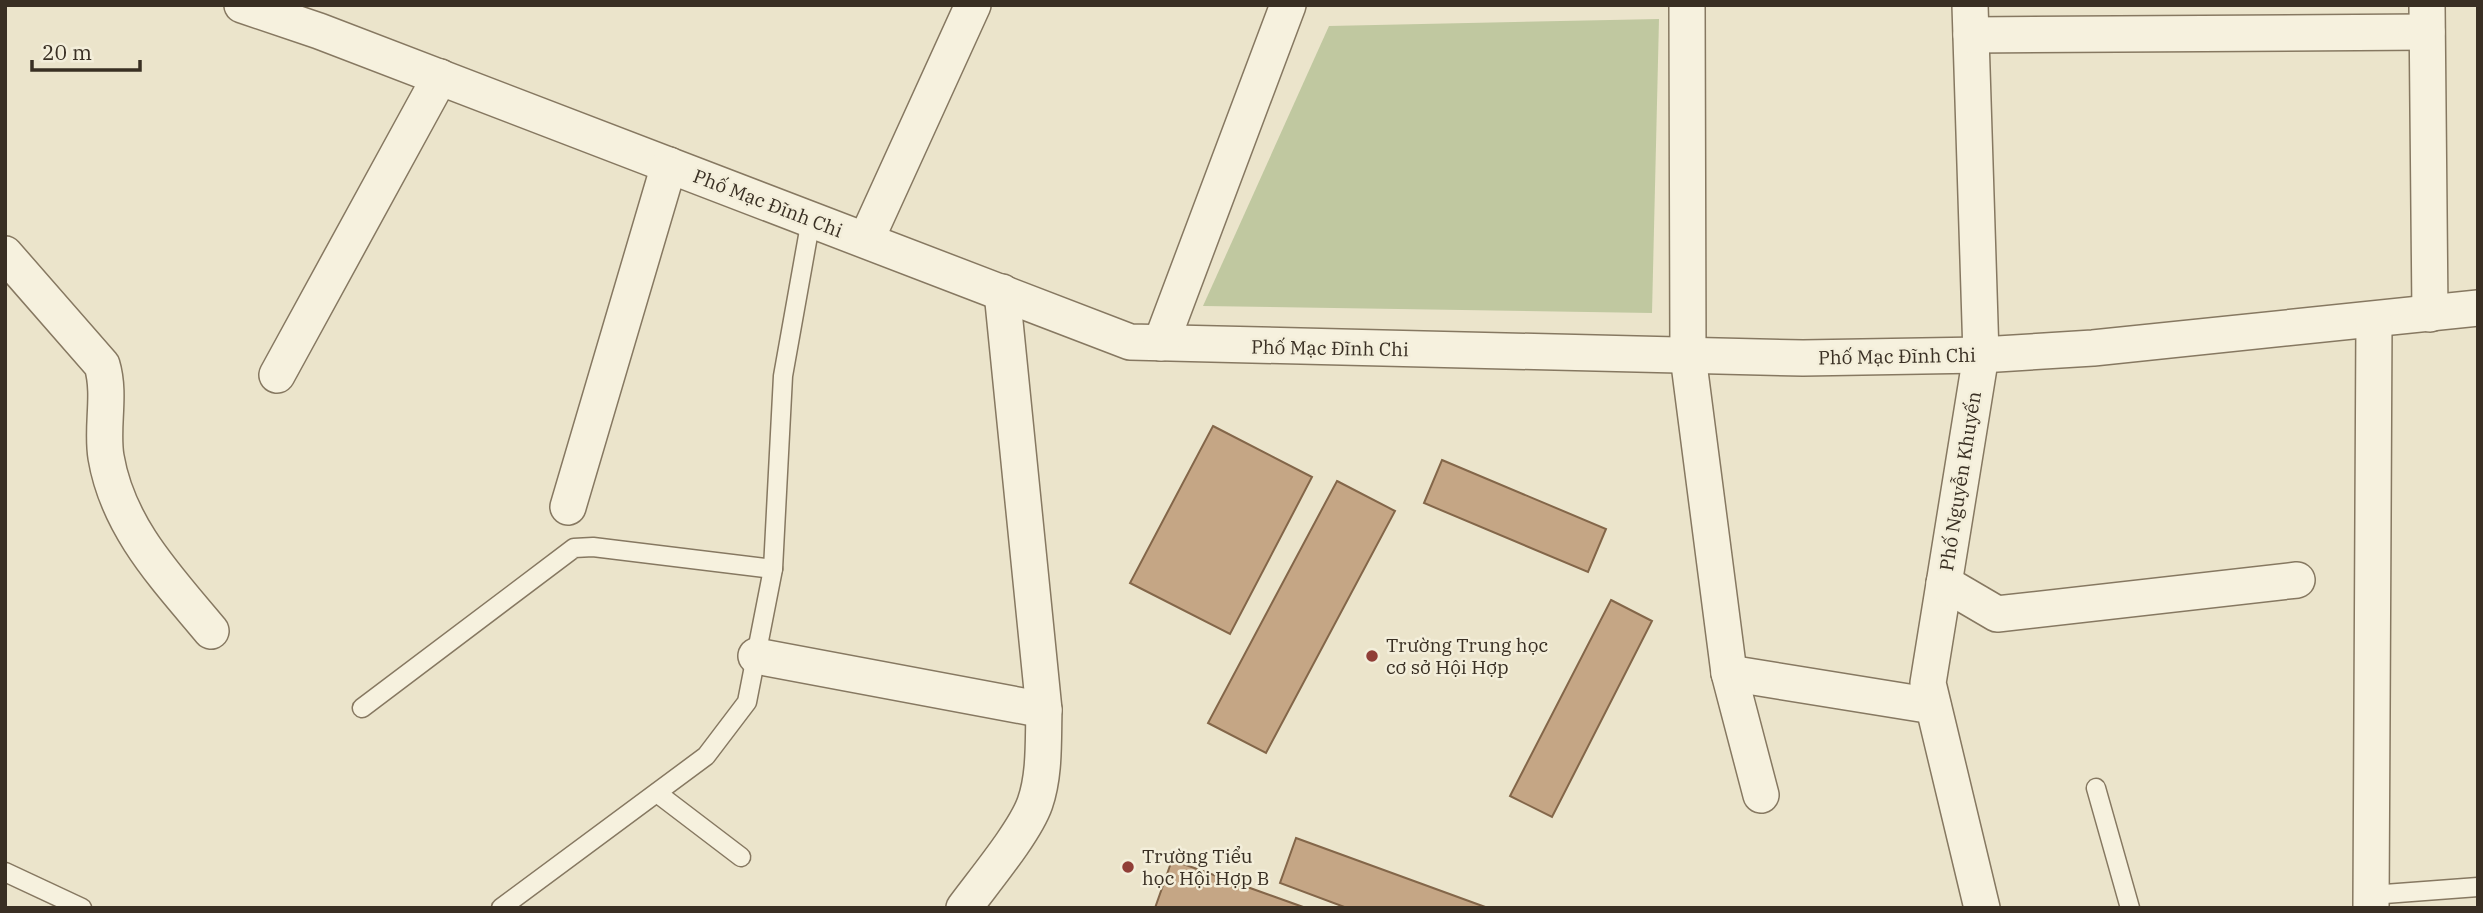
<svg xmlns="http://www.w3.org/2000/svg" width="2483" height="913" font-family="'IBM Plex Serif',serif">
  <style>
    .green { fill: #c0c8a0 }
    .building { fill: #c5a685; stroke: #836649; stroke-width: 2 }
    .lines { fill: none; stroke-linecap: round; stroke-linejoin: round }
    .service-casing { stroke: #867861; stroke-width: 21 }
    .minor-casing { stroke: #867861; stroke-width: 38 }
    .service { stroke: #f6f1de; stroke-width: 18 }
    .minor { stroke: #f6f1de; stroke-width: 35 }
    .poi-dot { fill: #903e37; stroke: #f3eeda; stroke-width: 2.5 }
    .labels { text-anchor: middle; stroke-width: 5; stroke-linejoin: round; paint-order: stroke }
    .street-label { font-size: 19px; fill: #392f23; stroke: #f3eeda }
    .poi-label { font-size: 19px; fill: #392f23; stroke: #f3eeda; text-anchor: start }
  </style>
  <rect width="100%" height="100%" fill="#ebe4cb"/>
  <path class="green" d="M1659,19L1652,313L1203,306L1329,26Z"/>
  <g class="building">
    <path d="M1213,426L1312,477L1230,634L1130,583Z"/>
    <path d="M1442,460L1606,529L1588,572L1424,503Z"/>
    <path d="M1337,481L1395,511L1266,753L1208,723Z"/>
    <path d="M1611,600L1652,621L1552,817L1510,796Z"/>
    <path d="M1296,838L1488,908H1347L1280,883Z"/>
    <path d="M1172,860L1306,908H1155Z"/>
  </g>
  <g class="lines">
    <g class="service-casing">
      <g id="service">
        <path d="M362,708L574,548L593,547L773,569"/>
        <path d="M2096,788L2130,908"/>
        <path d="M657,793L741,857"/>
        <path d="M5,872L82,908"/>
        <path d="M2371,895L2478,887"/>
        <path d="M501,908L706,756L747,702L773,569L783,376L811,219"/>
      </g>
    </g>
    <g class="minor-casing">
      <g id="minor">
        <path d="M242,5L319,31L1130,342L1803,358L1981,355L2093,348L2478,308"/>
        <path d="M1687,5L1688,356L1729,673L1761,795"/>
        <path d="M1970,5L1981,355L1928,683L1982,908"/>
        <path d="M2427,5L2430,314"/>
        <path d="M1971,35L2427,32"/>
        <path d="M866,240L973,5"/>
        <path d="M5,254L102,365C111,395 101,427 106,457C118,528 167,578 211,631"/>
        <path d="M1161,343L1288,5"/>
        <path d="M277,375L440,77"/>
        <path d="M568,507L669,165"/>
        <path d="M1944,583L1997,614L2297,580"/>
        <path d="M756,656L1044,710"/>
        <path d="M1729,673L1933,706"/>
        <path d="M964,908C983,882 1025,832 1035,803C1045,774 1043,741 1044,710L1002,292"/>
        <path d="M2371,908L2374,320"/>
      </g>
    </g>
    <use href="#service" class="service"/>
    <use href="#minor" class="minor"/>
  </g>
  <g class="poi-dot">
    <circle cx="1372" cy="656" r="7"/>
    <circle cx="1128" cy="867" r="7"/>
  </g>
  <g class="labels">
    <g class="street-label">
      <text transform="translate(768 203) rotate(21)" y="7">Phố Mạc Đĩnh Chi</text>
      <text transform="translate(1330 348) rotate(1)" y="7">Phố Mạc Đĩnh Chi</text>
      <text transform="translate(1897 356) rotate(-1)" y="7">Phố Mạc Đĩnh Chi</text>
      <text transform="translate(1960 481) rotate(-81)" y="7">Phố Nguyễn Khuyến</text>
    </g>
    <g class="poi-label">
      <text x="1386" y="652">Trường Trung học<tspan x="1386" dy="22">cơ sở Hội Hợp</tspan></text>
      <text x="1142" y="863">Trường Tiểu<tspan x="1142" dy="22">học Hội Hợp B</tspan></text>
    </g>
  </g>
  <rect width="2483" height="913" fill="none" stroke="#392f23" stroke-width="14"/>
  <path d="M32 60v10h108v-10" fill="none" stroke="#392f23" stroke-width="3.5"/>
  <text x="42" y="60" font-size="21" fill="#392f23" stroke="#f3eeda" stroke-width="5" paint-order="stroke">20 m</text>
</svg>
